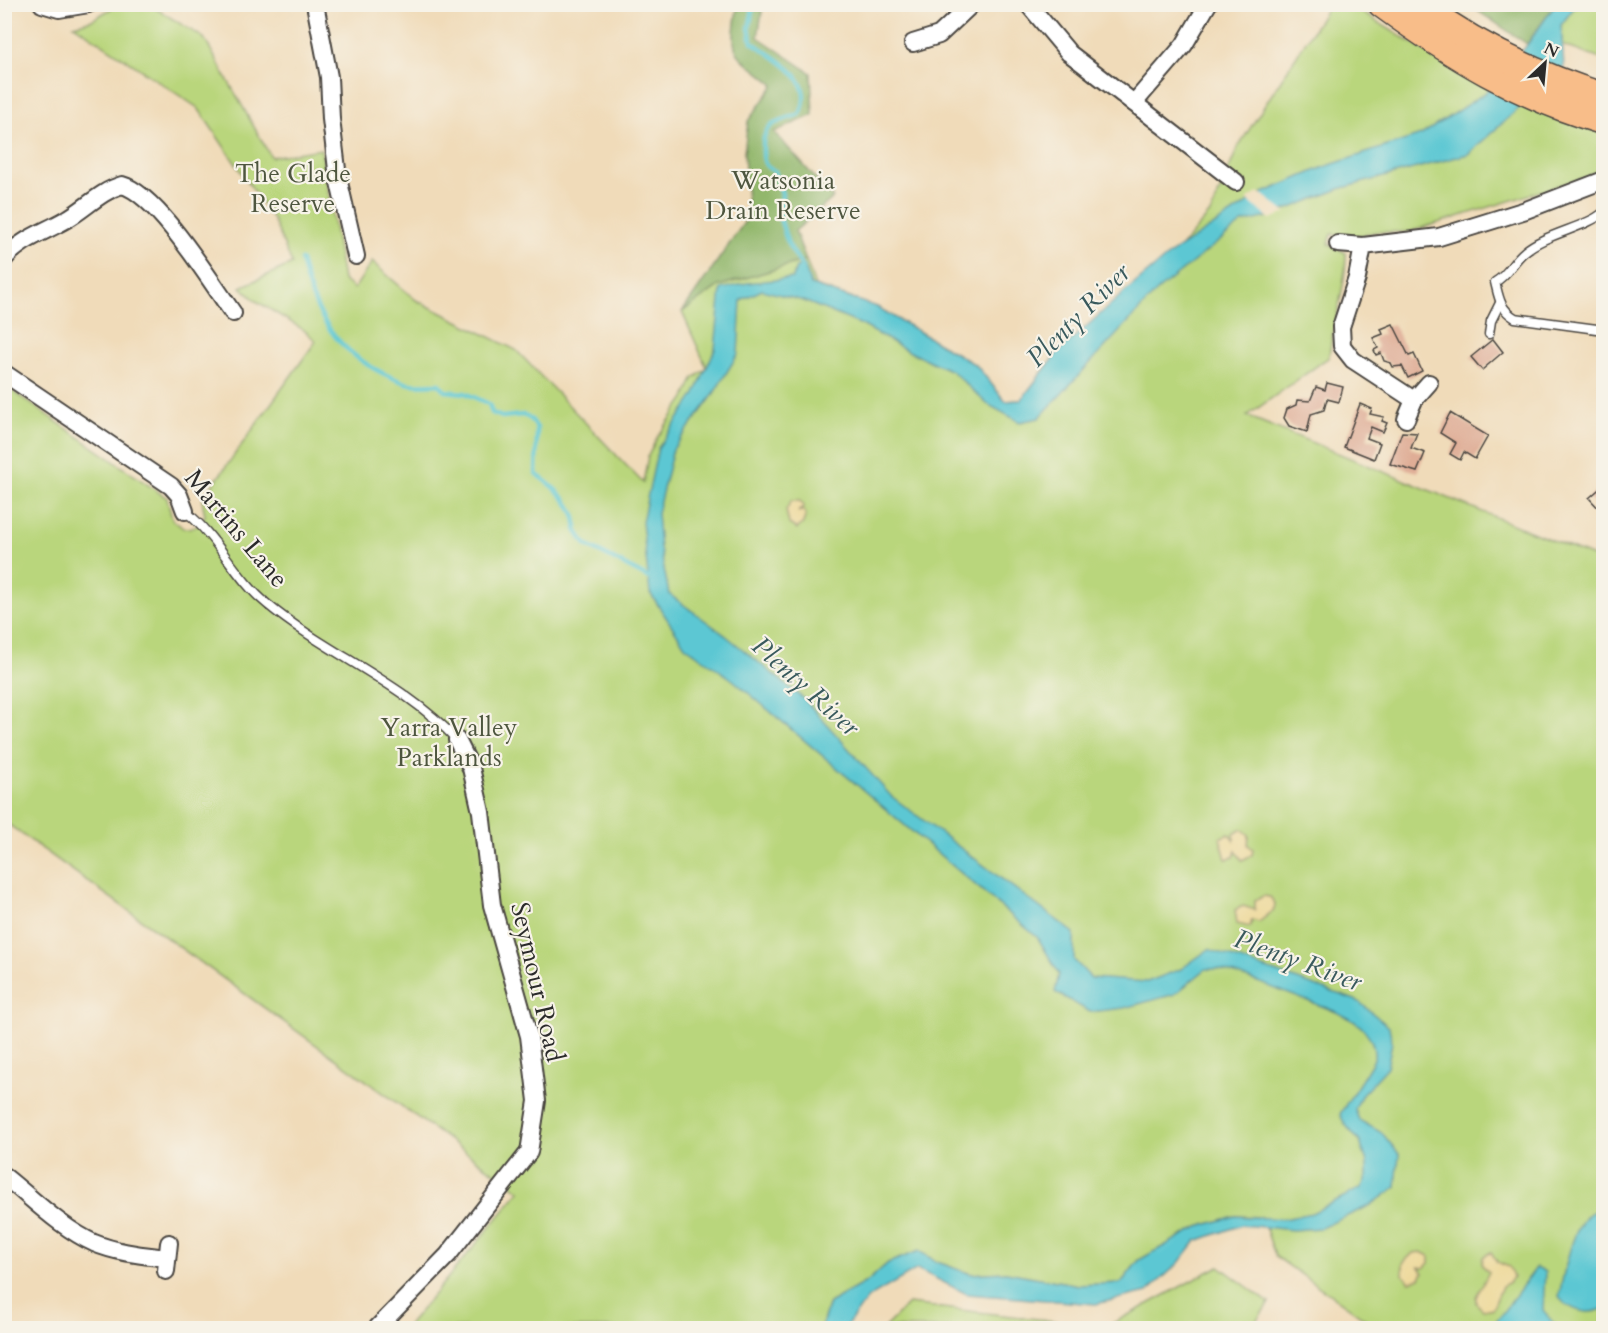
<svg xmlns="http://www.w3.org/2000/svg" width="1608" height="1333" font-family="Cardo,serif">
  <style>
    .green { fill: #b9d67c; stroke: #728054; stroke-width: 1.5 }
    .forest { fill: #92b76c; stroke: #5e714c; stroke-width: 1.5 }
    .sand { fill: #eeda9e; stroke: #8c8264; stroke-width: 1.5 }
    .water { fill: #5bc7d3; stroke: #43797f; stroke-width: 1.5 }
    .pier { fill: #f0dbb9 }
    .lines { fill: none; stroke-linecap: round; stroke-linejoin: round }
    .stream { stroke: #5bc7d3; stroke-width: 4.5 }
    .building { fill: #dfad96 }
    .lane-casing { stroke: #494540; stroke-width: 11 }
    .street-casing { stroke: #494540; stroke-width: 20 }
    .primary-casing { stroke: #494540; stroke-width: 30 }
    .lane { stroke: #fff; stroke-width: 8 }
    .street { stroke: #fff; stroke-width: 16 }
    .primary { stroke: #f8bd89; stroke-width: 27 }
    .labels { text-anchor: middle; stroke-width: 4.5; stroke-linejoin: round; paint-order: stroke }
    .park-label { font-size: 26px; fill: #4e563f; stroke: #f7f3e8 }
    .street-label { font-size: 26px; fill: #2b2b2b; stroke: #f7f3e8 }
    .water-label { font-size: 27px; font-style: italic; fill: #395a5d; stroke: #f7f3e8 }
  </style>
  <rect width="100%" height="100%" fill="#f7f3e8"/>
  <filter id="ink" filterUnits="userSpaceOnUse"><feTurbulence type="fractalNoise" baseFrequency=".0167" numOctaves="2"/><feDisplacementMap in="SourceGraphic" scale="12" xChannelSelector="R" yChannelSelector="G"/><feConvolveMatrix kernelMatrix="1 2 1 2 8 2 1 2 1" color-interpolation-filters="sRGB"/></filter>
  <filter id="wash" filterUnits="userSpaceOnUse"><feTurbulence type="fractalNoise" baseFrequency=".008" numOctaves="4" result="noise"/><feDisplacementMap in="SourceGraphic" scale="24" xChannelSelector="R" yChannelSelector="G"/><feGaussianBlur stdDeviation="1.35" result="paint"/><feColorMatrix in="noise" values="0 0 0 0 0 0 0 0 0 0 0 0 0 0 0 0 0 1.4 0 .05"/><feComposite in="paint" operator="in"/></filter>
  <g filter="url(#wash)">
    <rect width="100%" height="100%" fill="#f0dbb9"/>
    <g class="green">
      <path d="M117,5H150L204,38L271,157L321,149L343,280L354,289L372,262L416,300L516,350L643,483L648,456L657,438L685,398L693,379L707,368L682,312L719,286L806,260L815,286L877,307L957,354L976,365L1005,401L1021,400L1058,352L1180,248L1211,212L1238,147L1329,5H1350L1451,67L1603,131V168L1583,178L1409,232H1375L1351,238L1332,234L1329,244L1346,253C1346,288 1333,322 1329,357L1247,416L1603,561V1328H1378L1275,1256L1262,1217L1235,1216L1198,1227L1139,1260L1121,1283L1079,1285L1006,1272L971,1274L937,1262L919,1252L888,1263L868,1281L829,1303L821,1328H406L520,1191L5,822V386L167,498L172,519L183,528C195,528 201,526 205,515L202,500L316,341L304,330L256,301L241,287L292,264L273,219L198,108L74,25L92,20Z"/>
      <path d="M1576,5H1603V60L1562,45L1561,25Z"/>
      <path d="M1219,1266L1269,1303L1251,1328H884L908,1304L1106,1327Z"/>
    </g>
    <g class="forest">
      <path d="M738,5H763L758,37L811,73L813,115L774,132L833,198L795,231L806,260L719,286L682,312L748,217L744,153L748,121L774,85C736,52 727,60 738,5Z"/>
      <path d="M1469,5H1555L1527,44Z"/>
    </g>
    <g class="sand">
      <path d="M791,501H800L804,506L798,512L803,510L806,514L803,523L797,529L789,524L786,510Z"/>
      <path d="M1242,829L1249,835L1248,845L1253,849L1252,855L1242,860L1236,851L1234,857L1226,859L1220,838L1229,834L1234,841V834Z"/>
      <path d="M1263,896L1270,897L1275,903L1274,910L1259,922L1252,920L1250,927L1237,924L1235,910L1243,906L1255,910V901Z"/>
      <path d="M1421,1252L1429,1256V1263L1424,1268L1419,1267L1423,1273L1420,1278L1410,1282L1403,1275V1263L1413,1253Z"/>
      <path d="M1491,1252L1497,1262L1509,1267L1513,1276L1510,1282L1502,1286L1493,1308L1483,1310L1476,1303V1297L1489,1272L1482,1265L1483,1257Z"/>
    </g>
    <g class="water">
      <path d="M1555,5H1576L1561,25L1564,68L1468,154L1339,189L1268,217L1242,223L1157,291L1039,418L1020,422L987,404L952,371L912,353L862,325L804,301L762,290L741,300L738,354L711,398L673,449L657,513L660,548L669,594L725,635L805,700L891,796L1074,933V960L1091,978L1147,982L1181,969L1209,949L1358,1001L1389,1027L1392,1042L1387,1068L1361,1096L1355,1109L1359,1120L1382,1133L1399,1154L1396,1187L1371,1205L1321,1228L1293,1230L1242,1225L1196,1241L1178,1264L1147,1292L1096,1304L967,1294L917,1269L868,1298L845,1328H821L829,1303L868,1281L888,1263L919,1251L937,1262L971,1274L1006,1272L1079,1285L1121,1283L1139,1260L1198,1227L1235,1216L1284,1219L1312,1213L1361,1188L1367,1176V1162L1360,1142L1344,1123L1340,1114C1345,1105 1373,1063 1374,1059C1378,1019 1324,1008 1297,997C1270,987 1245,976 1218,969H1206L1175,994L1124,1008L1090,1012L1055,992L1059,974L1038,938L733,680L685,646L650,593L642,522L658,448L694,396L715,349L721,289L747,283L793,278L796,267L804,264L811,285L877,307L957,354L976,365L1005,401L1021,400L1058,352L1120,296L1170,254L1263,193L1324,167L1421,135L1485,93L1524,49Z"/>
      <path d="M1595,1211L1603,1214L1604,1308C1589,1316 1572,1311 1560,1299L1559,1295C1564,1274 1573,1217 1595,1211Z"/>
      <path d="M1536,1268L1545,1272L1543,1310L1558,1328H1491Z"/>
    </g>
    <path class="pier" d="M1259,192L1286,213L1270,219L1247,200Z"/>
    <g class="lines">
      <g class="stream">
        <path d="M754,4L749,28L752,42C777,60 817,78 800,114C776,123 761,122 763,153C763,163 766,168 775,171L782,194L780,218L788,244L803,268"/>
        <path d="M301,260C316,324 344,361 406,383C415,386 430,384 439,384L445,391L465,393L489,404L492,413L502,417L523,415L531,419L537,428L536,474C554,487 579,507 576,530L586,545L653,580"/>
      </g>
    </g>
    <g id="blocks">
      <g class="building">
        <path d="M1393,324L1409,356L1414,354L1422,371L1408,378L1402,366L1393,367L1391,363L1384,361L1381,353L1376,355L1374,350L1378,348L1373,338L1383,334L1381,329Z"/>
        <path d="M1493,339L1503,352L1482,370L1471,357Z"/>
        <path d="M1327,383L1343,387L1339,402L1327,399L1324,410L1311,414L1307,432L1289,426L1284,418L1287,409L1296,405L1297,400L1310,401L1316,387L1325,390Z"/>
        <path d="M1360,404L1372,409L1370,414L1384,417L1382,421L1387,423L1383,432L1371,427L1367,438L1380,443L1374,459L1344,447Z"/>
        <path d="M1450,413L1488,436L1475,459L1464,452L1460,460L1450,454L1456,443L1440,433Z"/>
        <path d="M1402,432L1417,433L1411,448L1425,453L1417,472L1390,464Z"/>
        <path d="M1604,485V514L1589,498Z"/>
      </g>
    </g>
  </g>
  <g filter="url(#ink)">
    <use href="#blocks" fill-opacity="0" stroke="#494540" stroke-width="1.5"/>
    <g class="lines">
      <g class="lane-casing">
        <g id="lane">
          <path d="M1604,212C1586,228 1546,233 1524,252C1513,261 1508,275 1495,282C1499,298 1500,309 1515,318L1604,330"/>
          <path d="M1489,334L1491,321L1500,303"/>
          <path d="M185,511C218,537 235,578 267,604C327,654 403,682 457,740"/>
        </g>
      </g>
      <g class="street-casing">
        <g id="street">
          <path d="M42,4L59,9L89,4"/>
          <path d="M315,4L329,77L331,119L338,178L356,256"/>
          <path d="M1028,4L1069,53L1236,182"/>
          <path d="M913,43L939,35L972,4"/>
          <path d="M1134,103L1184,45L1208,4"/>
          <path d="M1338,244L1363,246"/>
          <path d="M4,259C21,239 45,232 67,219C86,208 101,191 122,185C157,194 211,282 233,313"/>
          <path d="M4,373L171,486L179,495L185,511"/>
          <path d="M1414,400L1353,360L1342,346L1341,327L1357,278L1363,246L1439,237L1526,210L1604,180"/>
          <path d="M1406,419L1414,400L1429,383"/>
          <path d="M4,1176C32,1198 61,1228 94,1243C118,1253 143,1255 167,1258"/>
          <path d="M166,1271L169,1243"/>
          <path d="M377,1328L448,1255L529,1152L537,1101L529,1036L492,905L481,812L471,768L457,740"/>
        </g>
      </g>
      <g class="primary-casing">
        <g id="primary">
          <path d="M1382,4C1452,55 1520,97 1604,121"/>
          <path d="M1418,4C1475,46 1536,76 1604,97"/>
        </g>
      </g>
      <use href="#lane" class="lane"/>
      <use href="#street" class="street"/>
      <use href="#primary" class="primary"/>
    </g>
  </g>
  <g class="labels">
    <g class="park-label">
      <text x="293" y="182">The Glade<tspan x="293" dy="30">Reserve</tspan></text>
      <text x="783" y="189">Watsonia<tspan x="783" dy="30">Drain Reserve</tspan></text>
      <text x="449" y="736">Yarra Valley<tspan x="449" dy="30">Parklands</tspan></text>
    </g>
    <g class="street-label">
      <text transform="translate(237 528) rotate(50)" y="9">Martins Lane</text>
      <text transform="translate(538 982) rotate(77)" y="9">Seymour Road</text>
    </g>
    <g class="water-label">
      <text transform="translate(1078 315) rotate(-45)" y="9">Plenty River</text>
      <text transform="translate(806 686) rotate(42)" y="9">Plenty River</text>
      <text transform="translate(1298 960) rotate(20)" y="9">Plenty River</text>
    </g>
  </g>
  <rect width="1608" height="1333" fill="none" stroke="#f7f3e8" stroke-width="24"/>
  <g transform="translate(1545 63) rotate(26)" stroke="#f7f3e8" stroke-width="4.5" paint-order="stroke">
  <path d="M0-4.5L10 22L0 15L-10 22Z" fill="#2b2b2b"/>
  <text y="-9" font-size="16" font-weight="bold" text-anchor="middle" fill="#2b2b2b">N</text>
  </g>
</svg>
